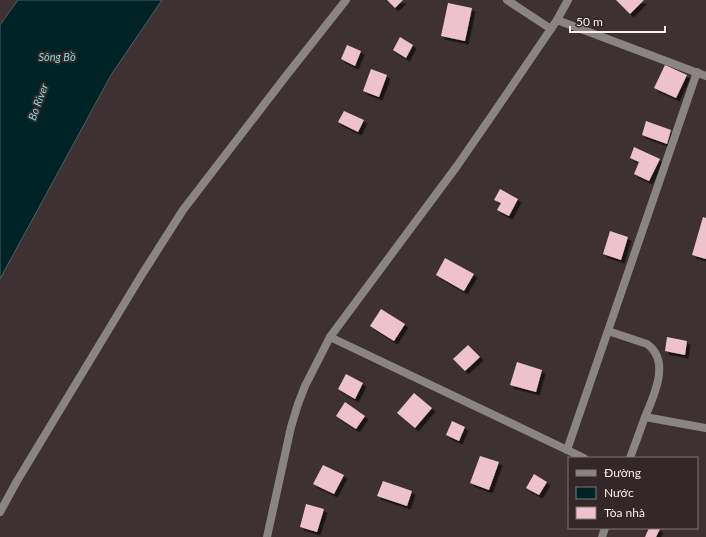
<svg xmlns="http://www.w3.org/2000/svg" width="706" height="537" font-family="Lato,sans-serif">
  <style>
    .water { fill: #002425; stroke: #4a6162 }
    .building { fill: #eec2cc; filter: url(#shadow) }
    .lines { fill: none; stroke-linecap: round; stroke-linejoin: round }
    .street { stroke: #8b8485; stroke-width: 8 }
    .labels { text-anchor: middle; stroke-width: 4; stroke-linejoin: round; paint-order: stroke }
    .water-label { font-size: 11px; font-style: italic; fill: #84d9dc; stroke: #33272a }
  </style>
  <defs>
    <filter id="shadow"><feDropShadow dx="3.5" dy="3.5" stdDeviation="0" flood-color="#0009"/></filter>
  </defs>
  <rect width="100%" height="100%" fill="#3e3134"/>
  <path class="water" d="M18,0H162L111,75L0,279V25Z"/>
  <g class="building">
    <path d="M387,0H403L395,8Z"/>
    <path d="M616,0H644L630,14Z"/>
    <path d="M448,3L472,8L465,41L441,36Z"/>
    <path d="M400,37L413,45L406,58L393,50Z"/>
    <path d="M347,45L361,51L355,66L341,59Z"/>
    <path d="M665,65L687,75L676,98L654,88Z"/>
    <path d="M371,69L387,75L379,97L363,91Z"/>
    <path d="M344,111L364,120L358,132L338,122Z"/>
    <path d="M646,121L671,130L667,144L642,135Z"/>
    <path d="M634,147L660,159L649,181L634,174L639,162L630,158Z"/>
    <path d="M500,189L518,199L509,216L497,210L501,203L494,200Z"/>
    <path d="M703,217L706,218V259L692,255Z"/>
    <path d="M610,231L628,237L621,260L603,254Z"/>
    <path d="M445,258L474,274L464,291L436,275Z"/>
    <path d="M381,309L405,324L394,341L370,326Z"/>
    <path d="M667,337L687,341L685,355L665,351Z"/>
    <path d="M468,345L480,357L465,371L453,359Z"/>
    <path d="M517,362L542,370L536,392L510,385Z"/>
    <path d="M346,374L363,383L355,399L338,389Z"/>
    <path d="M414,393L432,408L415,428L397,413Z"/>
    <path d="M345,402L365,416L356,429L336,416Z"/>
    <path d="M452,421L465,427L459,441L446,435Z"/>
    <path d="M480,456L499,462L489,490L470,483Z"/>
    <path d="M323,465L344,475L334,494L313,484Z"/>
    <path d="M534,474L547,482L539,495L526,488Z"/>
    <path d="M383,481L412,491L407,506L377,496Z"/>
    <path d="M306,504L324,509L317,532L300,527Z"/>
    <path d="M649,528H657L660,529L656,537H645Z"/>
  </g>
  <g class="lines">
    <g class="street">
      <path d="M507,0L551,29"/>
      <path d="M557,20L706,76"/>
      <path d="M608,331L647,344C671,361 654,395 645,417"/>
      <path d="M330,337L584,458"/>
      <path d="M567,450L697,72"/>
      <path d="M630,458L645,417L706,428"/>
      <path d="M0,512L17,481L141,276L183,210L286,76L346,0"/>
      <path d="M267,537L291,427L298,404L305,386L330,337L457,166L495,111L557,20L568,0"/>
      <path d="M602,537L605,528"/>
    </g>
  </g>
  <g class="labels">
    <g class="water-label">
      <text x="57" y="61">Sông Bồ</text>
      <text transform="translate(38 102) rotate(-70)" y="4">Bo River</text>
    </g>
  </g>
  <rect x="568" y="457" width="130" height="72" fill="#33272a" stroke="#817779"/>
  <rect x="576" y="470" width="20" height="6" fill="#8b8485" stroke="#817779"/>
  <text x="604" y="477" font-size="12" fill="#f7eef0">Đường</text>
  <rect x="576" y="487" width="20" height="12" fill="#002425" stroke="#817779"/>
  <text x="604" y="497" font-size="12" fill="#f7eef0">Nước</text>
  <rect x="576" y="507" width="20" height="12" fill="#eec2cc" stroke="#817779"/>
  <text x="604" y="517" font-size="12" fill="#f7eef0">Tòa nhà</text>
  <path d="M570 26v6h95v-6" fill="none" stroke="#f7eef0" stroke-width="2"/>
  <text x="576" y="26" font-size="12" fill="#f7eef0" stroke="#33272a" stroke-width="3" paint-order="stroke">50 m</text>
</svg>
